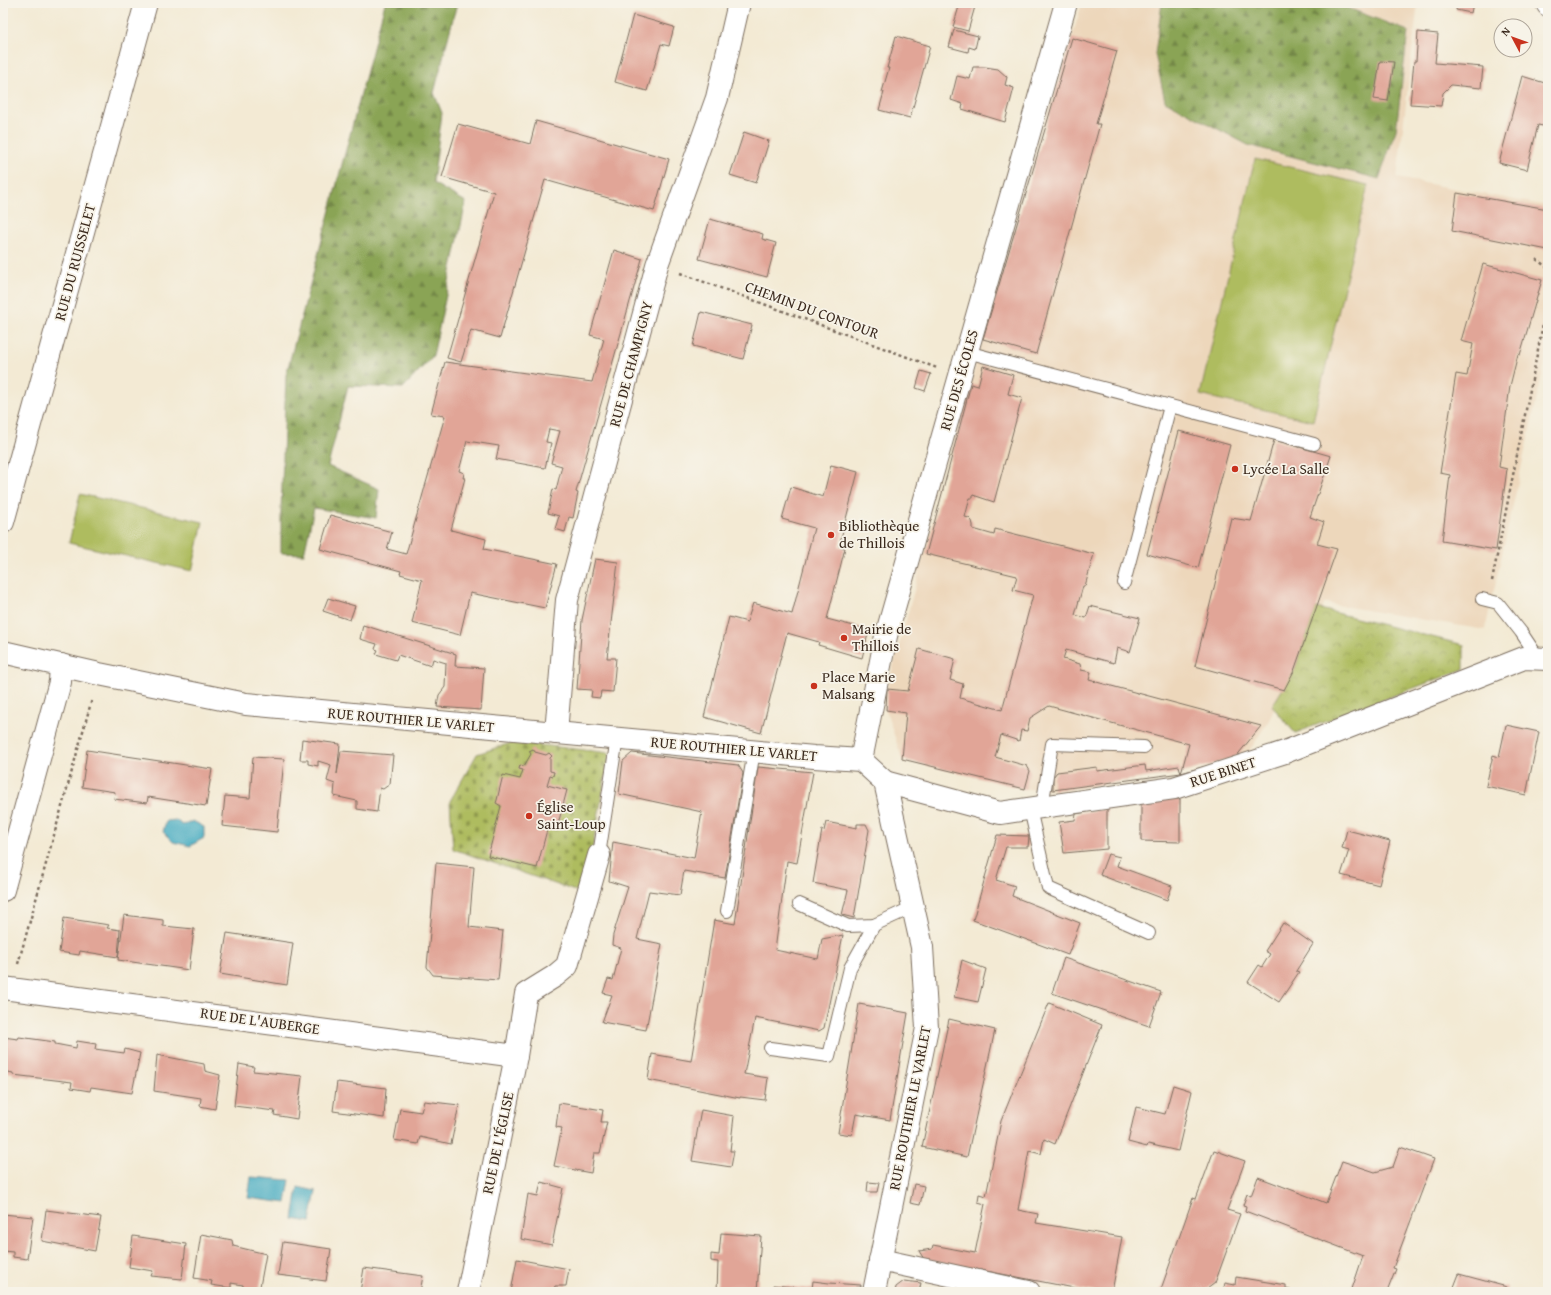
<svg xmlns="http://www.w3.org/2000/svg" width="1551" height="1295" font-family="'Gentium Book Plus',serif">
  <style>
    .built { fill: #edd7bb }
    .forest { fill: url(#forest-firs); stroke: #62673a }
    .cemetery { fill: url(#cemetery-stones); stroke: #74733e }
    .park { fill: url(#park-crowns); stroke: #74733e }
    .pitch { fill: #aebc5e; stroke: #74733e }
    .water { fill: #42aac1; stroke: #3e6a70 }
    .building { fill: #e1a597 }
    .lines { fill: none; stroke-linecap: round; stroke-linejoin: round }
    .service-casing { stroke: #7b6d5e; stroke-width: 14 }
    .minor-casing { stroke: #7b6d5e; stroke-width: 24 }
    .tertiary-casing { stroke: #7b6d5e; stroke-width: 24 }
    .path { stroke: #7b6d5e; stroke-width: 2.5; stroke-dasharray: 3 3; stroke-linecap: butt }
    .service { stroke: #fff; stroke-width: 12 }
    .minor { stroke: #fff; stroke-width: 22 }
    .tertiary { stroke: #fff; stroke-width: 22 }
    .poi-dot { fill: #c8321e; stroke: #f7f3e8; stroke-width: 1.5 }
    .labels { text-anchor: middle; stroke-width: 3.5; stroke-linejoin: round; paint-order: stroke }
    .street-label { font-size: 15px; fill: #3b2a1e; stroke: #f7f3e8 }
    .poi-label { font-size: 15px; fill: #3b2a1e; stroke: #f7f3e8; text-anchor: start }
  </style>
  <defs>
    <pattern id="forest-firs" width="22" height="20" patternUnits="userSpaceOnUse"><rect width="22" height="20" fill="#8aa455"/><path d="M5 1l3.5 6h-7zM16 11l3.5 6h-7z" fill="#728646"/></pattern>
    <pattern id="cemetery-stones" width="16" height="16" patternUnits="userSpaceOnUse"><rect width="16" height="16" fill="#aebc5e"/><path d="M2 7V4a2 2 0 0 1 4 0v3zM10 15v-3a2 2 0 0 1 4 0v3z" fill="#8f994d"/></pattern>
    <pattern id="park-crowns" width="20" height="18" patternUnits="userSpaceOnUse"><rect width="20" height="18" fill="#aebc5e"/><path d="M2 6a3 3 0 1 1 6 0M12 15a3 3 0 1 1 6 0" fill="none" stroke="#8f994d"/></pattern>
  </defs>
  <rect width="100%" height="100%" fill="#f7f3e8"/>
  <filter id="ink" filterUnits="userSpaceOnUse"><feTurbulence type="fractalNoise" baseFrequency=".025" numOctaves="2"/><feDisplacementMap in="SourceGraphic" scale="8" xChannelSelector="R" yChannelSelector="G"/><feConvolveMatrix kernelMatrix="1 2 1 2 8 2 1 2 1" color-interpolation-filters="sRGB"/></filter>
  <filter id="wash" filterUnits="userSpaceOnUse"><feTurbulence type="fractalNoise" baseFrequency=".012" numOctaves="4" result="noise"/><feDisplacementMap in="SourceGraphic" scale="16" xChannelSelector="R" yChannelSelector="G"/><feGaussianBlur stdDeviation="0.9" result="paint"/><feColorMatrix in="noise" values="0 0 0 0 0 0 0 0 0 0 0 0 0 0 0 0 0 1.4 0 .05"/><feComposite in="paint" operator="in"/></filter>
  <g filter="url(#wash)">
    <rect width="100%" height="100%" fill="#f3ead4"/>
    <path class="built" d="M1082,3H1418L1397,178L1548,206V348L1485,630L1325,603L1269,720L1248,753L1191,771L1181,773L1058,790L1025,789L902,759L886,710L887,689L983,339Z"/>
    <g class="forest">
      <path d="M385,3H457L434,93L442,113L433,183L466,202L433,356L403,388L348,386L328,466L379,489L376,518L314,508L304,554L281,553V511L286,375Z"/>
      <path d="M1162,3H1335L1408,31L1396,130L1379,179L1248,145L1165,101L1155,54Z"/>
    </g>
    <path class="cemetery" d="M514,742L610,753L584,894L453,849L450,801L477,754Z"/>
    <path class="park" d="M1316,608L1464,645V669L1295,733L1272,706L1294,671Z"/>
    <g class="pitch">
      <path d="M1255,159L1368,185L1313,421L1200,395Z"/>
      <path d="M80,494L203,522L192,571L69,543Z"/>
    </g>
    <g class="water">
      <path d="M176,820L182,825L193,821L204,827V838L190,846L173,842L163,832L166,821Z"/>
      <path d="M251,1177L290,1180L286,1203L248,1198Z"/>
      <path d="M298,1187L316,1191L310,1222L293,1219Z"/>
    </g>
    <g id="blocks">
      <g class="building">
        <path d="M960,3H976L968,31L953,27Z"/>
        <path d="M1450,3H1473L1471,13L1456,10L1457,5Z"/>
        <path d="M633,15L674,27L669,46L661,44L647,91L615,82Z"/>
        <path d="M954,30L978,36L975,49L969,47L968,52L949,47Z"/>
        <path d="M1418,32L1438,34L1435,63L1483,67L1481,88L1451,85L1443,93L1441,106L1410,104L1414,61H1416Z"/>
        <path d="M896,36L930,46L910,118L879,110L884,92H882L889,68H887Z"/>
        <path d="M1072,38L1117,51L1096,124H1100L1036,354L983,339Z"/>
        <path d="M1380,61L1394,62L1388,101L1374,99Z"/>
        <path d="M973,67H985L998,69L1007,77L1005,85L1014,88L1005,122L962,109L963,104L951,100L957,76L970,79Z"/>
        <path d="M1522,76L1548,84V127L1538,125L1527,170L1499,163Z"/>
        <path d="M536,121L669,159L654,211L545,180L500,338L471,330L461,362L447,358L494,192L442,177L458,124L530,144Z"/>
        <path d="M744,132L769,141L756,183L730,175Z"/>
        <path d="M1457,193L1548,209V250L1452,231Z"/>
        <path d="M710,219L763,234L762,239L776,243L767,277L699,259Z"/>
        <path d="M614,250L642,259L576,492L578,493L573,518L569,517L565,532L555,529L559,516L548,513L553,489L556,490L562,466L551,463L560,431L549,429L546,442L551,443L545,468L496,459L499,446L467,441L459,471L464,473L463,478H465L451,530L486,539L484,549L557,564L545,608L470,593L460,635L412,623L422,580L400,574L401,571L320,549L330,515L392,532L387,549L406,554L445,416L431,414L445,362L592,382L604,339L590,335Z"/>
        <path d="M1483,264L1542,280L1520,355L1518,354L1510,386L1499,467L1507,469L1496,550L1442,541L1450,475L1440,473L1456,374L1467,376L1473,344L1461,341Z"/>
        <path d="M701,312L752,325L743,359L693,346Z"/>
        <path d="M983,366L1013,375L1008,394L1022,398L994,502L973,495V498H970L965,517L969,518L972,521L973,525V529L994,535L995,529L1094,554L1085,586H1083L1075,615L1086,618L1090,606L1140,618L1130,652L1117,648L1114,663L1066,650L1063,659L1080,664L1081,670L1091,672L1089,680L1261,726L1235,758L1181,773L1189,744L1049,706L1030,718L1027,731L1021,730L1019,741L1001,735L995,757L1027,766L1030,771L1025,789L902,759L906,713L886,710L887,689L908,691L919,649L955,659L950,680L963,684L960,698L1002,710L1033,595L1013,590L1017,576L926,554L971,384L978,386Z"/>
        <path d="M921,371L931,374L925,391L916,388Z"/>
        <path d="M1179,431L1230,445L1198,568L1147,554Z"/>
        <path d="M1274,440L1331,456L1310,517L1324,522L1317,544L1337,549L1294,671L1284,690L1195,666L1231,518L1251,521Z"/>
        <path d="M831,465L858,472L839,546L845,548L827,619L869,630L862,658L818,645L819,642L787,633L761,733L704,717L729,617L747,622L753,603L792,614L814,528L782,519L791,487L823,497Z"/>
        <path d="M595,559L618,562L607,658H616L613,692L601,691L600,698L591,697L592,690L577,689L582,620Z"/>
        <path d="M328,598L355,606L350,620L323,611Z"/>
        <path d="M363,625L456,654L455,666L484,668L481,710L437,707L439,695L445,687L446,663L433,659L431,666L398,655L396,660L376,654L378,650L375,649L377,644L360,639Z"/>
        <path d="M1506,725L1539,732L1526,795L1486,786L1493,755L1499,757Z"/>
        <path d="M302,739L340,744L337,774L341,751L393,755L390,784L383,789L380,788L377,812L357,809V801L334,796L335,784L327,781L331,765L318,761V766L308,764V760H300Z"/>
        <path d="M533,749L535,752L546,755L549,753L552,756L550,758V771L554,772L553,776L550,775L547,785L567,790L557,828L548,826L537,868L488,856L501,806L496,803L497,800L503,775L520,779L523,770L519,769L520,765L524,766L531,754L529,751Z"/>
        <path d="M87,750L212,769L206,806L148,797L147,803L114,799L115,792L82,787Z"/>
        <path d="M632,753L738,765L743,773L725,878L684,871L680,895L649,891L637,939L662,944L646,1030L602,1022L612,995L603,993L608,979L613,980L621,948L612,945L613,935L628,887L609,881L613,842L694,858L702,812L619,794L623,761Z"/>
        <path d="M253,757L284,759L277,832L222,826L225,796L250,798Z"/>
        <path d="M1145,765L1146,771L1179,766L1181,773L1053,790V777L1057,772L1097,767V771Z"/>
        <path d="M758,767L813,772L797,863L787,861L775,950L818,959L822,939L843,935L824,1028L819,1031L755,1018L744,1074L768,1078L765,1100L740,1097V1098L648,1080L652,1054L691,1061L714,920L735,924Z"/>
        <path d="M1141,799H1180V842L1141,841Z"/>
        <path d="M1107,808V849L1064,853L1059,822L1075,820L1076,814Z"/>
        <path d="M826,822L857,828V824H866L869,830L854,918L842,915L848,890L813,883L822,830L824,831Z"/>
        <path d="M1347,830L1390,841L1379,885L1341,875L1349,850L1342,848Z"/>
        <path d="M997,835L1029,836L1028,847H1006L996,880L1015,886L1012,896L1080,923L1068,955L973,920Z"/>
        <path d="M1108,854L1120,857L1117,866L1172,886L1167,900L1100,875Z"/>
        <path d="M436,863L474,867L469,927L503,931L498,980L433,975L427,967Z"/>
        <path d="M124,915L163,920V926L194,929L189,970L118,960Z"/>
        <path d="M64,918L109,925L107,928L120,930L118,957L80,951L79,955L59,952Z"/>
        <path d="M1283,923L1313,944L1296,971L1299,972L1279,1002L1248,982L1259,965L1262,967L1270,954L1265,951Z"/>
        <path d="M227,933L293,943L287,985L220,974Z"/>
        <path d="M1064,958L1161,992L1149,1026L1052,993Z"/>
        <path d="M962,960L986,969L978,1002L954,997Z"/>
        <path d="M1049,1003L1102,1025L1055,1144L1044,1139L1041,1154L1029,1151L1018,1210L1038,1214L1036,1223L1122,1237L1112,1292H1095L924,1259L919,1251L932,1249L933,1245L975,1253L985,1204L978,1202L979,1194L986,1196L1001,1121Z"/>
        <path d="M859,1004L908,1013L890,1120L856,1114L852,1135L838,1133Z"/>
        <path d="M949,1019L995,1030L967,1157L922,1147Z"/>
        <path d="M3,1037L18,1039L19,1037L55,1042V1044L76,1048L77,1041L96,1044L95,1049L124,1053L125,1049L140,1053L132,1093L91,1087L90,1091L71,1088L72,1082L13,1075V1073L3,1071Z"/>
        <path d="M157,1055L204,1064L205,1071L220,1075L215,1109L200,1106L201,1098L154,1091Z"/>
        <path d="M239,1064L254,1067L253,1071L302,1076L297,1119L274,1115L275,1111L234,1106Z"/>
        <path d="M337,1082L386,1088L384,1118L333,1111Z"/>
        <path d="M1173,1085L1192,1091L1178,1151L1148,1144L1147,1147L1128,1142L1136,1107L1165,1114Z"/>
        <path d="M424,1101L459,1105L451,1144L420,1137L418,1144L394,1140L400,1109L421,1112Z"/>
        <path d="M559,1103L603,1110L601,1122H607L600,1153H594L591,1173L554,1166L562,1128L556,1127Z"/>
        <path d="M701,1110L734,1116L730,1151H734L731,1167L692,1161Z"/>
        <path d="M1400,1147L1434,1159L1393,1268L1396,1269L1387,1292H1351L1363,1256L1245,1211L1246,1206L1243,1205L1247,1194L1251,1196L1258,1177L1326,1203L1342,1161L1375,1172L1393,1167Z"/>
        <path d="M1214,1150L1245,1161L1227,1210L1240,1214L1215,1283L1203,1292H1160L1193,1198L1196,1199Z"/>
        <path d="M541,1182L563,1188L552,1245L521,1239L528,1194L538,1196Z"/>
        <path d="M868,1182L879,1183L877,1192H867Z"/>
        <path d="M914,1184L924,1186L920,1205L910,1203Z"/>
        <path d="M46,1210L101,1217L95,1251L42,1241Z"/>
        <path d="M3,1214L33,1217L27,1259L13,1257V1252L3,1251Z"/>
        <path d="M721,1233L761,1236L757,1292H717L718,1262L711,1261V1254L719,1255Z"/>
        <path d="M201,1234L232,1240L233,1246L266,1254L259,1292L243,1290V1285L231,1283V1288L211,1285L212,1281L194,1278Z"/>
        <path d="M133,1236L186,1244L182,1279L151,1276L153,1271L129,1267Z"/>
        <path d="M283,1242L331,1249L326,1281L278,1275Z"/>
        <path d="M517,1259L569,1269L566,1286H555L553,1292H511Z"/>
        <path d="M364,1268L423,1276L420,1292H360Z"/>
        <path d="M1459,1274L1507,1287L1506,1292H1452Z"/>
        <path d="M1236,1277L1286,1285V1289L1297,1292H1223L1225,1283L1235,1285Z"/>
        <path d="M813,1281L829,1283L861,1285L860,1292H773V1285L812,1289Z"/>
        <path d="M904,1281L921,1283L919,1292H895L896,1287Z"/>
      </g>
    </g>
  </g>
  <g filter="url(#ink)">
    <use href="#blocks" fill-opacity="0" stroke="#7b6d5e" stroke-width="1"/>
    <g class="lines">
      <g class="service-casing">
        <g id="service">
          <path d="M967,352L1314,444"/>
          <path d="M1124,583L1170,406"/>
          <path d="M1482,599L1498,603L1521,632L1539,659"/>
          <path d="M1042,807L1052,744L1144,747"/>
          <path d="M1030,809L1048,888L1149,933"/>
          <path d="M599,855L617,738"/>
          <path d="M799,904L848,926L874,925L913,907"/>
          <path d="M727,911L754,751"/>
          <path d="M770,1048L829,1056L850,968L874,925"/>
        </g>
      </g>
      <g class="minor-casing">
        <g id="minor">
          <path d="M1547,3L1548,5"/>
          <path d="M3,522L146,3"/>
          <path d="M556,733L567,600L657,265L717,98L739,3"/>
          <path d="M861,760L886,636L1066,3"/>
          <path d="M885,782L1000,813L1174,788L1285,752L1524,658L1548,659"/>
          <path d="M3,890L60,682L61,665"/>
          <path d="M3,988L516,1056"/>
          <path d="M880,1260L1029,1292"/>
          <path d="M468,1292L516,1056L526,994L555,976L567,966L599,855"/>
        </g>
      </g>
      <g class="tertiary-casing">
        <path id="tertiary" d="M3,652L99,674L246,704L814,757L861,760L885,782L922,947L927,1028L874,1292"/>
      </g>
      <g class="path">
        <path d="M1536,259L1548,268"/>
        <path d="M680,273L937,368"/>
        <path d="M1492,581L1548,299"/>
        <path d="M18,964L92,699"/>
      </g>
      <use href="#service" class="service"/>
      <use href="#minor" class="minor"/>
      <use href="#tertiary" class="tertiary"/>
    </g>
  </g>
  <g class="poi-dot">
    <circle cx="1235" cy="469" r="4"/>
    <circle cx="831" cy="535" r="4"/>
    <circle cx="844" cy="638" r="4"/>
    <circle cx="814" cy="686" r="4"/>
    <circle cx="529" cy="816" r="4"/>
  </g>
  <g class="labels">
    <g class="street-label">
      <text transform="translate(75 262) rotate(-75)" y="5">RUE DU RUISSELET</text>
      <text transform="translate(812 310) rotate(20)" y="5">CHEMIN DU CONTOUR</text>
      <text transform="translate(631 364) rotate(-75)" y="5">RUE DE CHAMPIGNY</text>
      <text transform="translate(959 380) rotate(-74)" y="5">RUE DES ÉCOLES</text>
      <text transform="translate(411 720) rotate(5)" y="5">RUE ROUTHIER LE VARLET</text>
      <text transform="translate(734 749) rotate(5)" y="5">RUE ROUTHIER LE VARLET</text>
      <text transform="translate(1223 772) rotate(-18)" y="5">RUE BINET</text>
      <text transform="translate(260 1021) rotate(8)" y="5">RUE DE L'AUBERGE</text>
      <text transform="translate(910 1108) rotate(-79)" y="5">RUE ROUTHIER LE VARLET</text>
      <text transform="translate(498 1143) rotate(-78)" y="5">RUE DE L'ÉGLISE</text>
    </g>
    <g class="poi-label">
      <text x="1243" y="474">Lycée La Salle</text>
      <text x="839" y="531">Bibliothèque<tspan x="839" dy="17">de Thillois</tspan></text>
      <text x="852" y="634">Mairie de<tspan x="852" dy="17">Thillois</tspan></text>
      <text x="822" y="682">Place Marie<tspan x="822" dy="17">Malsang</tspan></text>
      <text x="537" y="812">Église<tspan x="537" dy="17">Saint-Loup</tspan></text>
    </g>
  </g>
  <rect width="1551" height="1295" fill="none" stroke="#f7f3e8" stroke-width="16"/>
  <g transform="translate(1513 38) rotate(311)"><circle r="19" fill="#f7f3e8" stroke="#aca397"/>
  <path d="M0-3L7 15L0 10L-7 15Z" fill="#c8321e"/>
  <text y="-6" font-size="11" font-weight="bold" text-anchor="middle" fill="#3b2a1e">N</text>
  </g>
</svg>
